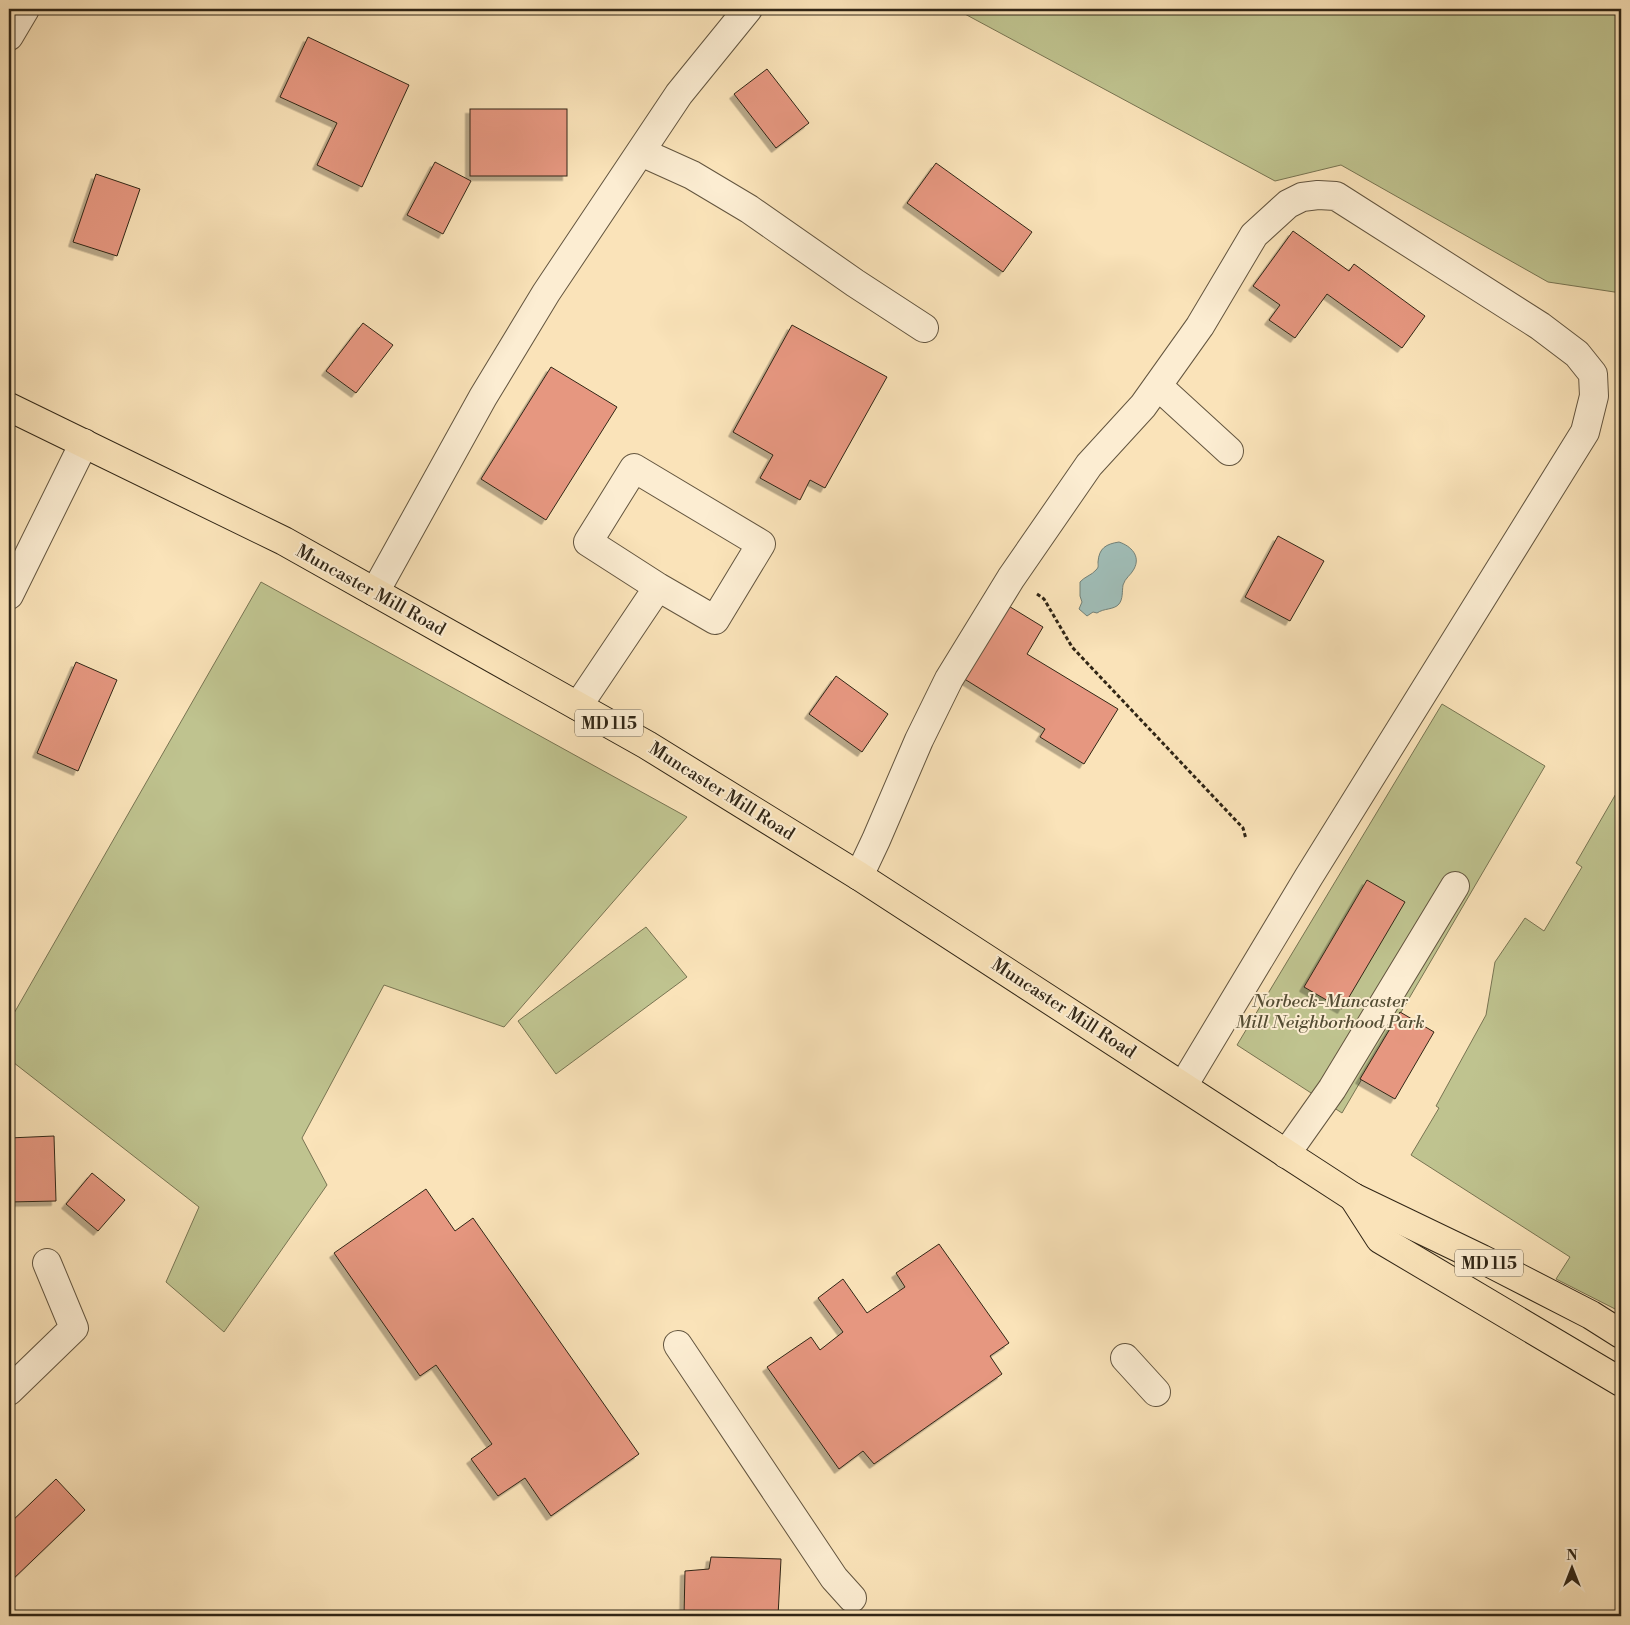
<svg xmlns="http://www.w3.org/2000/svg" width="1630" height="1625" font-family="'Libre Bodoni',serif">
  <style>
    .green { fill: #bfc38f; stroke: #787452 }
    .water { fill: #a0bdb7; stroke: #748177 }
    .building { fill: #e69780; stroke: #312616; filter: url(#shadow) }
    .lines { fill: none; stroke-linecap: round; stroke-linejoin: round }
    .minor-casing { stroke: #63553f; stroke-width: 30 }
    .major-casing { stroke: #312616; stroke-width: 30 }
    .path { stroke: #312616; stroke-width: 3; stroke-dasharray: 4 2.5; stroke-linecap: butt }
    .minor { stroke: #fcedd2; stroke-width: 28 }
    .major { stroke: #fae3b9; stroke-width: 28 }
    .labels { text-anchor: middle; stroke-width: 4; stroke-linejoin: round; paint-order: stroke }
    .shield { fill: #fcedd2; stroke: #6e624e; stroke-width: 1 }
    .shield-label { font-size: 16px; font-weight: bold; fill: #312616 }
    .street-label { font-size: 18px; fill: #312616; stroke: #fcedd2 }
    .park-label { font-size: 18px; font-style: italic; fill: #544d34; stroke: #fcedd2 }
  </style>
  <defs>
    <filter id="shadow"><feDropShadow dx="-4.5" dy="4.5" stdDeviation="0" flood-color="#0004"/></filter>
  </defs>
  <rect width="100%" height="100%" fill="#fae3b9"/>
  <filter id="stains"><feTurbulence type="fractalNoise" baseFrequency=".004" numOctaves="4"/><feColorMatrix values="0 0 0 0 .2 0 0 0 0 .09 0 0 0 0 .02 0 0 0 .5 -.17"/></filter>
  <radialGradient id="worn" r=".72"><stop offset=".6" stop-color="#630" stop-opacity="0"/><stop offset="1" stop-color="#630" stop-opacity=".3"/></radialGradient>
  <g class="green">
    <path d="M964,9H1621V293L1548,282L1341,165L1275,181L963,13Z"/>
    <path d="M261,582L687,817L504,1027L384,985L302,1138L327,1185L224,1332L166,1282L199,1207L9,1059V1022Z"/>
    <path d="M1442,704L1545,766L1342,1113L1237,1045Z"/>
    <path d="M1621,785V1312L1556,1279L1570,1257L1411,1155L1439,1108L1436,1106L1486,1015L1495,962L1525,918L1544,931L1582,867L1576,863Z"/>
    <path d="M646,927L687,977L556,1074L518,1021Z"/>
  </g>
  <path class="water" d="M1119,542C1131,546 1141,556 1134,569C1131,575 1125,578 1123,585C1122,592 1123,599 1119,604C1114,610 1104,608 1097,613L1093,612L1087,616L1079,609L1082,602L1080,596V582C1084,577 1092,575 1096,570C1099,567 1098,566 1098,562C1099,548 1106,544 1119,542Z"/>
  <g class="building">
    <path d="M308,37L409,85L362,187L317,165L337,123L280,97Z"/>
    <path d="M767,69L809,123L776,148L734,94Z"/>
    <rect x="470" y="109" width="97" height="67"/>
    <path d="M435,162L471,181L443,234L407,215Z"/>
    <path d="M936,163L1032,232L1003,272L907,203Z"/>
    <path d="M96,174L140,189L117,256L73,242Z"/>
    <path d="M1293,231L1349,271L1354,264L1425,316L1402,348L1327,294L1295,338L1269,320L1280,305L1253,286Z"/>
    <path d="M363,323L393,345L356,393L326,371Z"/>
    <path d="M792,325L887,377L825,488L810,480L800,500L760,478L773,455L733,432Z"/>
    <path d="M551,367L617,407L546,520L481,479Z"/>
    <path d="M1278,536L1324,561L1290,621L1245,597Z"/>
    <path d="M1007,605L1043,627L1027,654L1118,709L1084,764L1040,737L1045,729L958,675Z"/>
    <path d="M76,662L117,680L78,771L37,753Z"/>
    <path d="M836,676L888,714L862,752L809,714Z"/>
    <rect x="9" y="860" width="4" height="77"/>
    <path d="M1367,880L1405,902L1342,1009L1304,987Z"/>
    <path d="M1400,1012L1434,1032L1395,1099L1360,1079Z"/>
    <path d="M54,1136L56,1201L9,1202V1138Z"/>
    <path d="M92,1173L125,1200L98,1231L66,1204Z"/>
    <path d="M426,1189L455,1231L473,1218L639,1454L551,1516L525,1478L498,1496L471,1459L492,1444L436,1365L420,1376L334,1253Z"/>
    <path d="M939,1244L1009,1343L990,1356L1002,1374L874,1464L863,1451L839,1469L767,1367L811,1337L820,1350L843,1332L818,1298L843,1279L867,1313L905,1287L896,1273Z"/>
    <path d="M56,1479L85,1510L9,1583V1524Z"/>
    <path d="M711,1557L781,1559L778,1616H684L685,1571L709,1569Z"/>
  </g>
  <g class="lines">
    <g class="minor-casing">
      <g id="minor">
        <path d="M9,36L25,9"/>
        <path d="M641,152L692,175L749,209L855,283L924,328"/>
        <path d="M1158,386L1229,451"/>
        <path d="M375,592L483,397L546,293L679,94L748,9"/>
        <path d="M9,595L84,443"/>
        <path d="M578,706L658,587L715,620L761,544L634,468L588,542L658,587"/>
        <path d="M859,876L876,840L919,740L949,679L1011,578L1089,465L1143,406L1200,326L1254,235L1288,204L1302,197L1318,195L1336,196L1540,326L1577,354L1593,374L1594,396L1585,432L1308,878L1183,1086"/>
        <path d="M1286,1154L1332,1089L1455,886"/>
        <path d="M678,1345L834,1578L852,1598"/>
        <path d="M1125,1358L1156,1392"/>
        <path d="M9,1391L74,1328L47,1263"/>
      </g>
    </g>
    <g class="major-casing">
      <g id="major">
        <path d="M9,407L284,541L647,745L859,876L1353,1197L1482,1259L1591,1315L1621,1334"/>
        <path d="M1353,1197L1380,1239L1621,1382"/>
      </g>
    </g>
    <path class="path" d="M1037,594L1044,599L1072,647L1243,828L1246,839"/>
    <use href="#minor" class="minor"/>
    <use href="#major" class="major"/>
  </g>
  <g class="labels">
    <g class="shield">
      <rect x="575" y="709.5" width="68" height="27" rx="4"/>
      <rect x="1455" y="1249.5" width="68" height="27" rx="4"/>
    </g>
    <g class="shield-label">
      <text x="609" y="729">MD 115</text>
      <text x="1489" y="1269">MD 115</text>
    </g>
    <g class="street-label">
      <text transform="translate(371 590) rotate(29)" y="6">Muncaster Mill Road</text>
      <text transform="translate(722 791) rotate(32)" y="6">Muncaster Mill Road</text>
      <text transform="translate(1064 1008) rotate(33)" y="6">Muncaster Mill Road</text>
    </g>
    <g class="park-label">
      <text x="1330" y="1007">Norbeck-Muncaster<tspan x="1330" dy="21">Mill Neighborhood Park</tspan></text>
    </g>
  </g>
  <rect width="1630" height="1625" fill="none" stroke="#fae3b9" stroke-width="30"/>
  <rect x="10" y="10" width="1610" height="1605" fill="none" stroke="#312616" stroke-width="2.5"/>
  <rect x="15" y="15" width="1600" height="1595" fill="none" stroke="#312616"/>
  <g transform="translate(1572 1568)" stroke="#fcedd2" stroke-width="4" paint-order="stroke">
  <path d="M0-4L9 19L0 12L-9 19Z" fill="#312616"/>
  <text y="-8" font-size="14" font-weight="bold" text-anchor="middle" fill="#312616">N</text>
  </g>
  <rect width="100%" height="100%" filter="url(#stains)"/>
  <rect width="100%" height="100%" fill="url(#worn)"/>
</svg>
